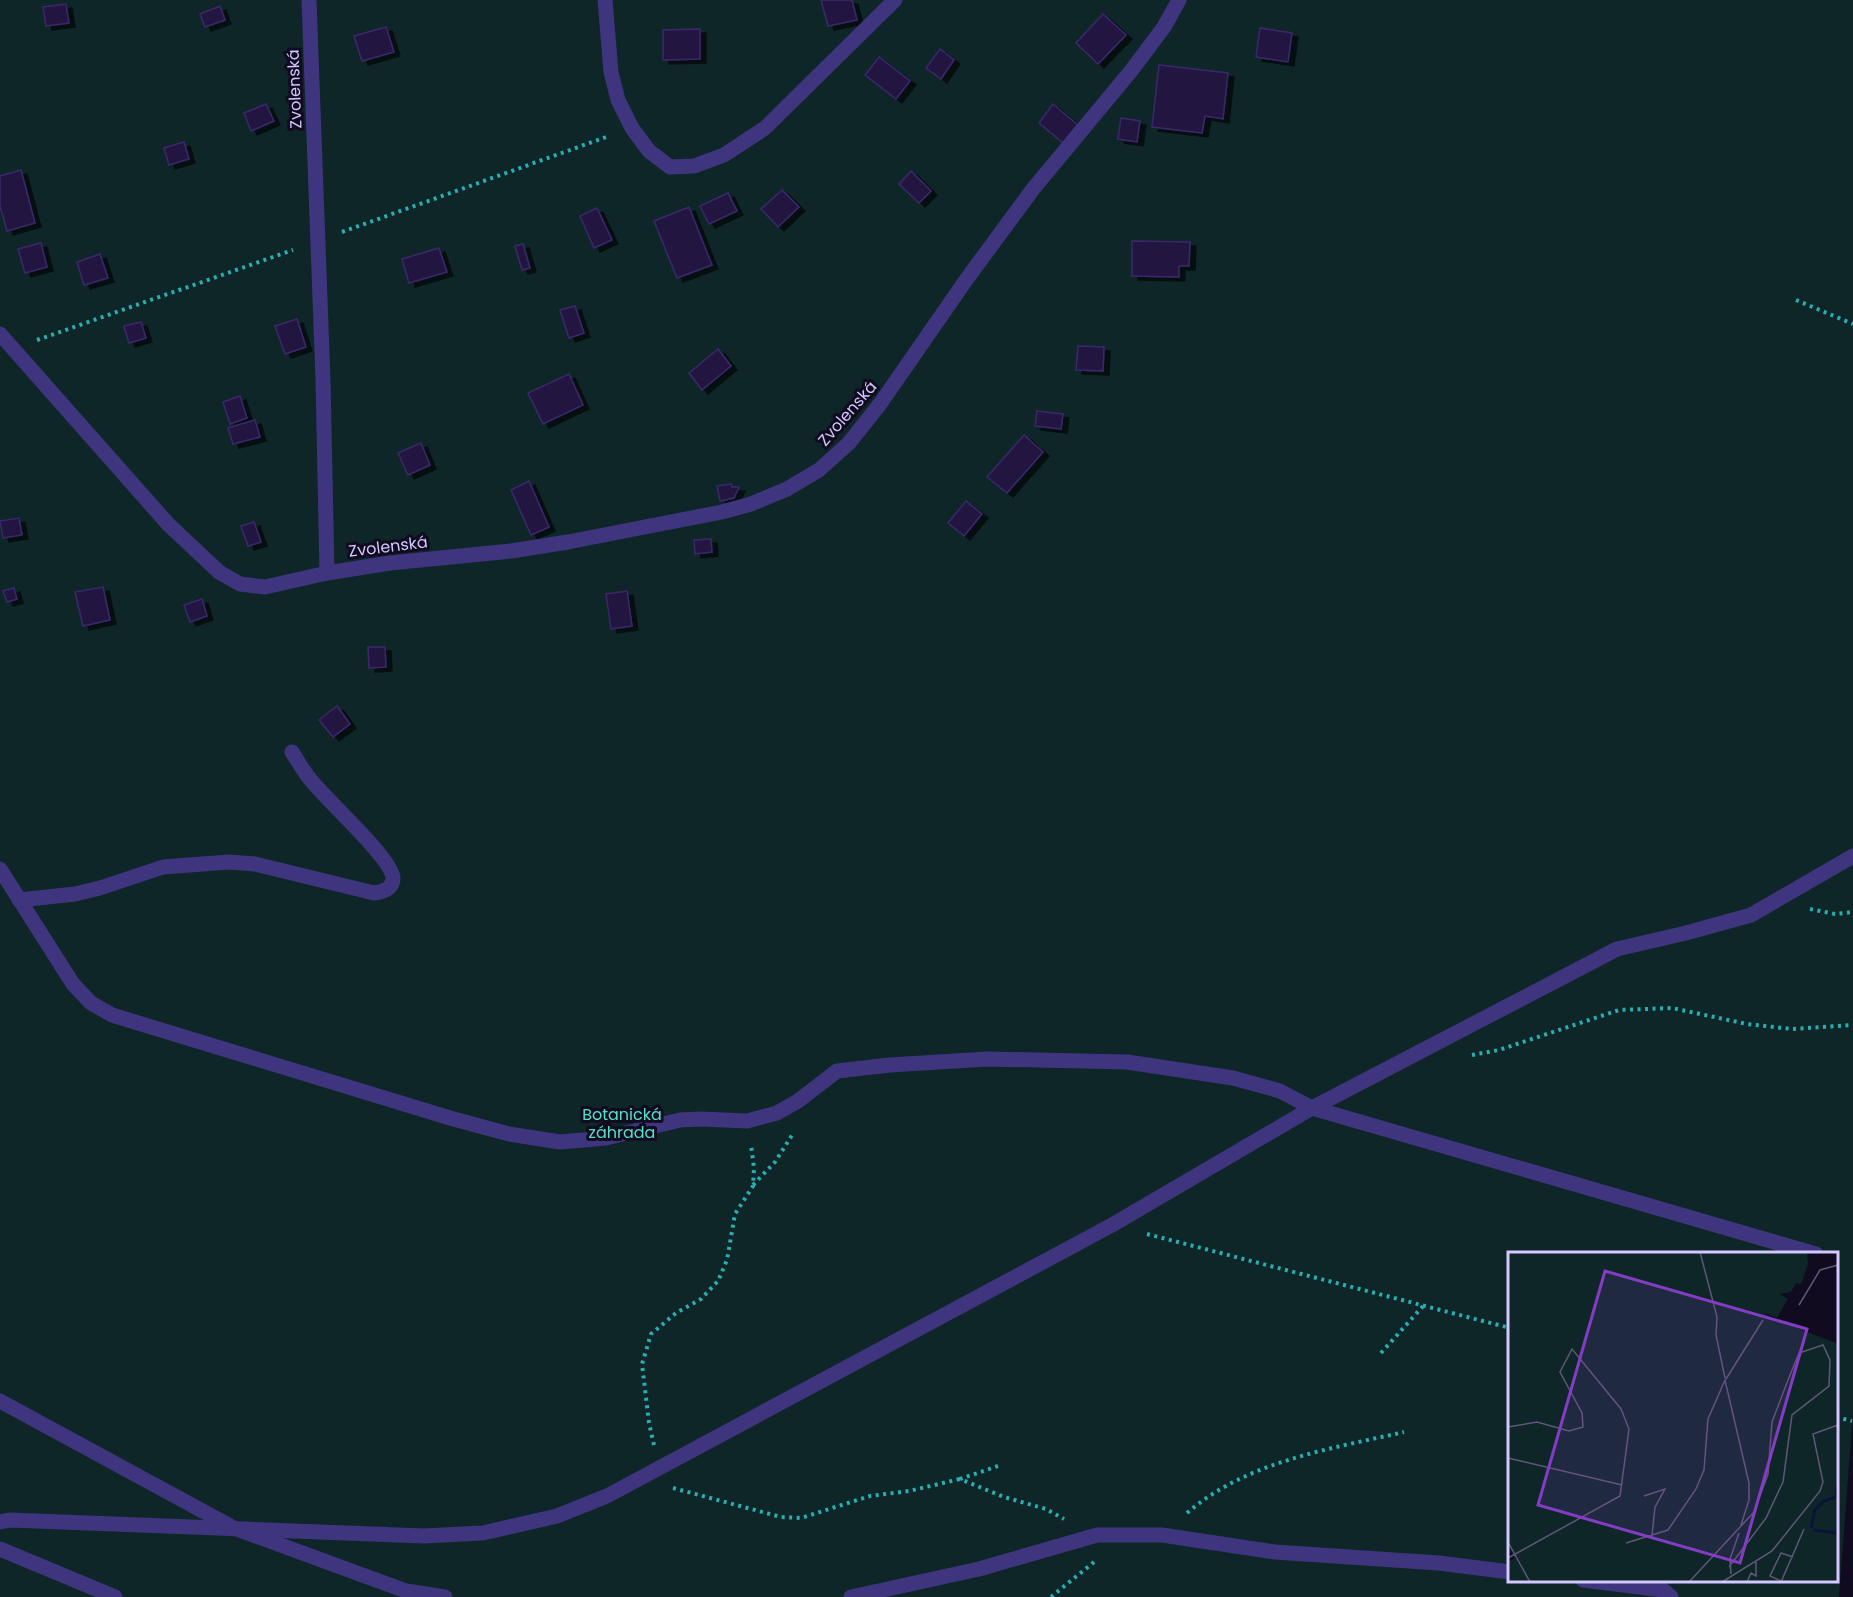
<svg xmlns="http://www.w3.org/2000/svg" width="1853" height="1597" font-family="Poppins,sans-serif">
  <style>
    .green { fill: #0e2628; fill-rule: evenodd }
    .building { fill: #22173f; stroke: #3b286c; stroke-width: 1.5; filter: url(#shadow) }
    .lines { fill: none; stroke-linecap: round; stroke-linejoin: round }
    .path { stroke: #29aeb2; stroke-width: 4; stroke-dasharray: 3 4.5; stroke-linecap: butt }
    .minor { stroke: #3e357e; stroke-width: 15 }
    .labels { text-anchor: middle; stroke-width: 6; stroke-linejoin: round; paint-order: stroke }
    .street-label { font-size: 16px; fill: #d3c8ff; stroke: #100b1e }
    .park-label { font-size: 16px; fill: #52e1ca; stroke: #100b1e }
    .inset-river { fill: none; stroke: #07153b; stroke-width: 3 }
    .inset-road { fill: none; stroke: #5e5778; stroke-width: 1.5 }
    .view { fill: #843cc5; fill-opacity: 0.15; stroke: #843cc5; stroke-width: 3 }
    .inset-edge { fill: none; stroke: #d3c8ff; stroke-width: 3 }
  </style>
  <defs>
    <filter id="shadow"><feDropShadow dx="6" dy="4" stdDeviation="0" flood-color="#0009"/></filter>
  </defs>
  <rect width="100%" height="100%" fill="#100b1e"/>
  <path class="green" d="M0,0H1853V1413L1839,1597H0ZM1510,1254H1836V1580H1510Z"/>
  <g class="building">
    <path d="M821,0H852L857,20L828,26Z"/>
    <path d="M66,4L69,23L46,26L43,7Z"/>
    <path d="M220,6L225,20L205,27L200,14Z"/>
    <path d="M1103,14L1126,35L1098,64L1076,43Z"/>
    <path d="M386,27L394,52L362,61L354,36Z"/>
    <path d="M1260,28L1292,33L1288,62L1256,57Z"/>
    <path d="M700,29V59L663,60V30Z"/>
    <path d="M940,49L954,60L941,79L926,68Z"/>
    <path d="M879,57L910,81L896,99L865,75Z"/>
    <path d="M1159,65L1228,73L1223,119L1205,116L1202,133L1152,127Z"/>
    <path d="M266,104L274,121L251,131L244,113Z"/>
    <path d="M1053,104L1079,126L1064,144L1039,123Z"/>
    <path d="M1121,118L1140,121L1137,142L1118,139Z"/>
    <path d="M184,142L189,159L169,165L164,148Z"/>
    <path d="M21,170L35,223L7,231L0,206V176Z"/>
    <path d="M911,171L931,191L919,203L899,184Z"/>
    <path d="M782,190L799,207L778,227L761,209Z"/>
    <path d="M728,193L737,211L709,224L700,206Z"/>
    <path d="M689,207L712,265L677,278L654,221Z"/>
    <path d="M597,208L612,240L594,248L580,216Z"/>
    <path d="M1132,241L1190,242L1189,266H1179V277L1132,276Z"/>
    <path d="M41,243L47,267L25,273L18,249Z"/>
    <path d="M523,244L530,268L522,270L515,246Z"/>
    <path d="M439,248L447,272L409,283L402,259Z"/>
    <path d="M100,254L108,278L84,285L77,262Z"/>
    <path d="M575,306L584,333L569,338L560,310Z"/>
    <path d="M297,319L306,347L285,354L275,326Z"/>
    <path d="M141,322L146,338L129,343L124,326Z"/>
    <path d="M1078,346L1104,347L1103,371L1076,370Z"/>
    <path d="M718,349L731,366L702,390L689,373Z"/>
    <path d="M569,374L583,405L543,424L528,393Z"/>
    <path d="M240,396L247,418L230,424L223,402Z"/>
    <path d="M1037,411L1063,414L1061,429L1035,426Z"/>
    <path d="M255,420L260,437L233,444L228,428Z"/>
    <path d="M1024,435L1043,452L1007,493L987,477Z"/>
    <path d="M421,443L430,465L408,475L398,453Z"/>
    <path d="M529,481L549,527L531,535L511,490Z"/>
    <path d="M731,484L732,487H739L734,498L720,501L717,486Z"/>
    <path d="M966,501L982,514L964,536L948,523Z"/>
    <path d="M19,518L22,535L3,538L0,521Z"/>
    <path d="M254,522L261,542L248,546L241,526Z"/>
    <path d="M711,539L712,552L695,554L694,540Z"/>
    <path d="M103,587L110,620L83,626L75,592Z"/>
    <path d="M14,588L17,599L7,602L3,591Z"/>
    <path d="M627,591L632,626L611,629L606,594Z"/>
    <path d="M202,599L207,616L190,622L184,605Z"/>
    <path d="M368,647H385L386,667L369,668Z"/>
    <path d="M337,706L350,724L333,737L319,720Z"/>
  </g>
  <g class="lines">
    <g class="path">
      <path d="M342,232L609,136"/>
      <path d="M1796,300L1853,324"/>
      <path d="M37,340L293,250"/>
      <path d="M1810,909L1835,914L1853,912"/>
      <path d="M1472,1055L1499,1050L1619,1010L1672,1008L1747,1024L1792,1029L1853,1025"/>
      <path d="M753,1185L775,1162L794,1132"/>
      <path d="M1147,1234L1510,1328"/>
      <path d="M1381,1353L1424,1305"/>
      <path d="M1836,1417L1852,1421"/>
      <path d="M654,1445L649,1423L642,1364L651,1334L676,1313L701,1299L718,1281L727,1260L735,1214L753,1186L754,1168L751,1145"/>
      <path d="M998,1466L960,1479L1004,1497L1046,1509L1064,1519"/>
      <path d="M673,1488L781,1517L801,1518L870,1496L909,1491L960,1479"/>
      <path d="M1187,1513C1247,1461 1330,1449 1404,1432"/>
      <path d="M1051,1597L1094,1562"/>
    </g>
    <g class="minor">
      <path d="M309,0L323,380L327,573"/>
      <path d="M605,0L611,72L618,100L632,128L649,151L670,167L694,166L724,155L765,128L895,0"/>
      <path d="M0,334L168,524L219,572L240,584L265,587L327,573L390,563L511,551L568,542L722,512L751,504L787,489L819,470L849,443L880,404L966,280L1033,189L1131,71L1164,27L1179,0"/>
      <path d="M0,869L73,984L91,1003L112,1015L450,1118L509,1134L560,1142L606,1138L680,1120L701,1119L747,1121L777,1113L798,1101L837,1071L890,1065L987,1059L1127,1062L1233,1078L1280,1091L1312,1108L1112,1225L607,1496L557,1516L483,1533L424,1536L10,1520L0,1522"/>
      <path d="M19,900L75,894L100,888L163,867L229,862L255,864L374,893C382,892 393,889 393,878C392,858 325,799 310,779C303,771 298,761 292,752"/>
      <path d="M1816,1254L1312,1108L1617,949L1686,933L1751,915L1853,856"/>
      <path d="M0,1401L234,1528L406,1591L445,1597"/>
      <path d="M0,1549L115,1597"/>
      <path d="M1583,1580L1663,1590L1671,1597"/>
      <path d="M851,1597L979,1569L1097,1535H1162L1275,1552L1439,1563L1510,1572"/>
    </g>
  </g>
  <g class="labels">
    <g class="street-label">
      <text transform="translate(294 89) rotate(-92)" y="6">Zvolenská</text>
      <text transform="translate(847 413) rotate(-49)" y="6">Zvolenská</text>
      <text transform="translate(388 546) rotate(-7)" y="6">Zvolenská</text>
    </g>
    <g class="park-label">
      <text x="622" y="1120">Botanická<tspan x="622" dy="18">záhrada</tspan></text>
    </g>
  </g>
  <g transform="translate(1508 1252)">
    <rect width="330" height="330" fill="#100b1e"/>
    <path d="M0,0H299L300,12L293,32L288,31L283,40L272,42L280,47L269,66L255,60L266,67L330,92V330H0V309L7,306L0,294Z" fill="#0e2628"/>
    <path class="inset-river" d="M303,276L307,258L316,249L328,245L330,228M306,278L329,281"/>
    <path class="inset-road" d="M192,0L209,65L208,83L217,126M291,53L312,18L330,13M218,127L255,68M0,175L29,170L61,179L75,175L74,161L52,120L64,97L113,157L121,177L112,244L0,306M0,206L114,233M136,244L157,237L147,255L144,283M0,290L22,330M118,291L160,278L188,237L196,218L200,167L217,128L241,231V248L233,273M223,322L222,307L231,281M273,329L262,324L273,301L285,305M181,330L246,260L260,222L264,170L280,128L291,101L315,93L322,108L321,134L284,163L275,230L258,266L221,315M214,330L264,299L312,239L315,230L305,182L330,173M239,330L243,321L248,324V310M273,330L296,277"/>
    <path class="view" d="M97,19L299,77L232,311L30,253Z"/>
    <rect width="330" height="330" class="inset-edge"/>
  </g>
</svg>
